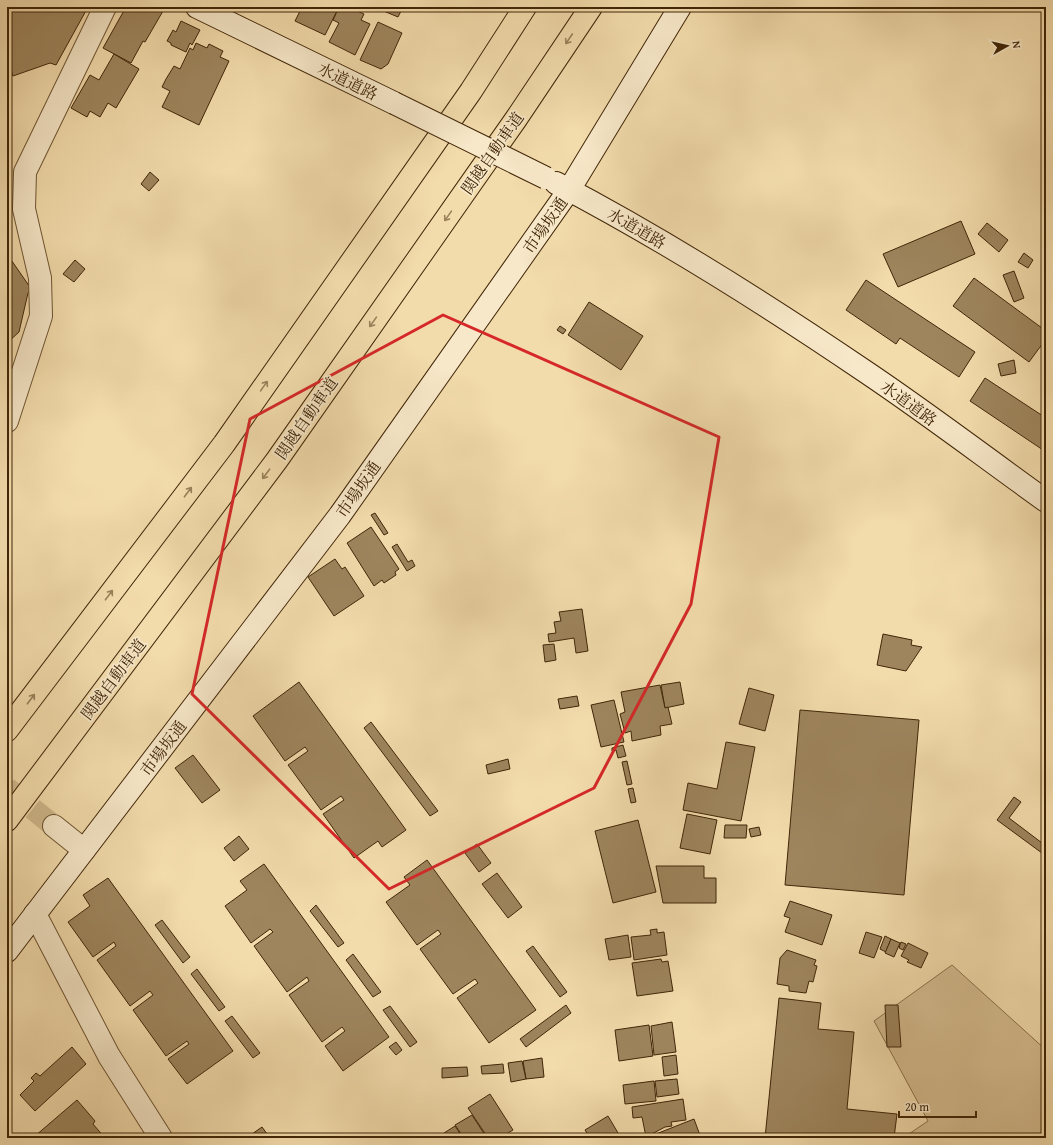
<svg xmlns="http://www.w3.org/2000/svg" width="1053" height="1145" font-family="'Gentium Book Plus','Noto Serif JP',serif">
  <style>
    .green { fill: #d5bd90; stroke: #8b724c }
    .building { fill: #9e855d; stroke: #412608 }
    .lines { fill: none; stroke-linecap: round; stroke-linejoin: round }
    .street-tunnel { stroke: #cfb88b; stroke-width: 22; stroke-dasharray: 22 11; stroke-linecap: butt }
    .street-casing { stroke: #6e5431; stroke-width: 24 }
    .secondary-casing { stroke: #412608; stroke-width: 24 }
    .highway-casing { stroke: #412608; stroke-width: 24 }
    .street { stroke: #f7e8c9; stroke-width: 22 }
    .secondary { stroke: #f7e8c9; stroke-width: 22 }
    .highway { stroke: #f3dcac; stroke-width: 22 }
    .secondary-bridge-casing { stroke: #412608; stroke-width: 24; stroke-linecap: butt }
    .secondary-bridge { stroke: #f7e8c9; stroke-width: 22 }
    .oneway { stroke: #9a815a }
    .marked { fill: none; stroke: #d62828; stroke-width: 3; stroke-linejoin: round }
    .labels { text-anchor: middle; stroke-width: 3.5; stroke-linejoin: round; paint-order: stroke }
    .street-label { font-size: 16px; fill: #412608; stroke: #f7e8c9 }
  </style>
  <rect width="100%" height="100%" fill="#f3dcac"/>
  <filter id="stains"><feTurbulence type="fractalNoise" baseFrequency=".005" numOctaves="4"/><feColorMatrix values="0 0 0 0 .2 0 0 0 0 .09 0 0 0 0 .02 0 0 0 .5 -.17"/></filter>
  <radialGradient id="worn" r=".72"><stop offset=".6" stop-color="#630" stop-opacity="0"/><stop offset="1" stop-color="#630" stop-opacity=".3"/></radialGradient>
  <path class="green" d="M952,965L1046,1050V1138H903L928,1121L874,1021Z"/>
  <g class="building">
    <path d="M7,7H88L56,65L50,63L13,76L7,58Z"/>
    <path d="M126,7H156L163,11L145,42L143,41L131,63L103,48Z"/>
    <path d="M302,7H339L325,35L295,21Z"/>
    <path d="M339,7H349L364,14L361,20L370,24L355,55L329,42L339,23L333,20Z"/>
    <path d="M374,7H403L398,17Z"/>
    <path d="M181,21L200,30L192,45L190,43L186,52L171,45V43L167,41L173,30L176,32Z"/>
    <path d="M378,22L402,33L388,64L381,69L360,60Z"/>
    <path d="M196,43L207,48L209,44L223,51L220,57L229,61L199,125L162,107L170,91L162,87L166,79L174,66L180,69L190,48L193,50Z"/>
    <path d="M114,54L139,69L116,108L108,103L100,117L90,111L87,117L71,108L90,75L99,80Z"/>
    <path d="M150,172L159,180L149,191L141,184Z"/>
    <path d="M961,221L975,254L898,287L883,254Z"/>
    <path d="M987,223L1008,240L999,252L978,234Z"/>
    <path d="M1024,253L1033,260L1028,268L1018,262Z"/>
    <path d="M7,254L32,290L28,293L19,332L7,343Z"/>
    <path d="M75,260L85,269L74,282L63,274Z"/>
    <path d="M1014,271L1024,298L1014,302L1003,275Z"/>
    <path d="M974,278L1046,331V339L1029,362L953,306Z"/>
    <path d="M866,280L975,352L959,377L900,338L896,344L846,310Z"/>
    <path d="M589,302L643,336L621,370L568,335Z"/>
    <path d="M560,326L566,330L563,334L557,330Z"/>
    <path d="M1014,360L1016,373L1001,376L998,364Z"/>
    <path d="M985,378L1046,418V452L970,401Z"/>
    <path d="M375,513L388,533L384,535L371,515Z"/>
    <path d="M371,527L399,569L395,572L396,575L384,583L382,580L374,586L347,543Z"/>
    <path d="M397,544L408,562L412,560L415,566L407,571L392,547Z"/>
    <path d="M335,559L342,569L345,567L364,596L334,616L308,577Z"/>
    <path d="M582,609L588,651L576,653L574,638L549,642L548,634L556,633L554,622L561,621L559,612Z"/>
    <path d="M883,634L912,640L911,645L922,647L906,671L877,665Z"/>
    <path d="M554,644L556,660L545,662L543,645Z"/>
    <path d="M299,682L406,830L382,847L378,841L354,858L323,814L344,800L341,796L321,810L288,765L308,751L305,747L285,761L253,716Z"/>
    <path d="M680,682L684,704L665,708L661,685Z"/>
    <path d="M660,685L665,708L668,707L672,724L660,726L661,735L632,741L631,731L625,733L620,714L625,712L621,692Z"/>
    <path d="M749,688L774,695L765,731L739,724Z"/>
    <path d="M577,696L579,706L560,709L558,699Z"/>
    <path d="M614,700L624,742L601,747L591,705Z"/>
    <path d="M800,710L919,720L904,895L785,885Z"/>
    <path d="M371,722L438,811L430,816L364,728Z"/>
    <path d="M726,742L755,747L741,821L683,810L688,783L717,789Z"/>
    <path d="M623,745L626,756L618,758L616,750L612,751V748Z"/>
    <path d="M193,755L220,790L202,803L175,768Z"/>
    <path d="M508,759L510,769L488,774L486,765Z"/>
    <path d="M627,761L632,784L627,785L622,762Z"/>
    <path d="M633,788L636,802L631,803L628,789Z"/>
    <path d="M1014,797L1021,802L1009,818L1046,846V856L997,820Z"/>
    <path d="M687,814L717,820L710,854L680,848Z"/>
    <path d="M638,820L656,892L613,903L595,831Z"/>
    <path d="M725,825H747L746,838H724Z"/>
    <path d="M759,827L761,835L751,837L749,829Z"/>
    <path d="M239,836L249,849L234,861L224,848Z"/>
    <path d="M477,844L491,863L479,872L465,853Z"/>
    <path d="M427,860L536,1010L489,1043L457,998L478,983L475,979L453,994L420,949L441,934L438,930L417,945L386,902L410,885L404,877Z"/>
    <path d="M264,864L389,1037L343,1071L325,1046L345,1031L342,1027L322,1042L289,995L309,981L307,977L287,992L254,946L273,932L270,929L251,943L225,906L247,890L240,881Z"/>
    <path d="M656,866H704V878H716V903H663Z"/>
    <path d="M497,873L522,907L508,918L482,884Z"/>
    <path d="M108,878L233,1051L187,1084L168,1059L189,1044L187,1041L166,1056L133,1010L153,995L150,991L130,1006L97,960L116,946L114,942L93,957L68,922L90,906L83,895Z"/>
    <path d="M790,901L832,915L822,945L785,932L790,918L784,916Z"/>
    <path d="M316,905L344,943L338,947L310,911Z"/>
    <path d="M162,920L190,957L183,963L155,925Z"/>
    <path d="M657,929V933L664,932L667,955L634,960L631,937L651,935L650,930Z"/>
    <path d="M866,932L882,937L874,958L859,953Z"/>
    <path d="M628,935L631,957L609,960L605,939Z"/>
    <path d="M885,936L891,939L886,952L880,949Z"/>
    <path d="M891,939L900,943L894,957L885,953Z"/>
    <path d="M901,942L906,944L903,950L899,948Z"/>
    <path d="M908,943L928,953L921,968L907,962L909,960L901,956Z"/>
    <path d="M533,946L567,992L560,997L526,951Z"/>
    <path d="M787,950L816,960L814,965L817,966L813,982L809,981L806,993L789,991V986L777,984L780,958Z"/>
    <path d="M353,954L381,992L373,997L346,960Z"/>
    <path d="M661,959L662,962L668,961L673,991L637,996L632,963Z"/>
    <path d="M197,969L225,1007L219,1011L191,974Z"/>
    <path d="M779,998L821,1003L818,1029L854,1032L847,1109L897,1114L894,1138H765Z"/>
    <path d="M566,1005L571,1013L526,1047L520,1039Z"/>
    <path d="M885,1005H898L901,1047H887Z"/>
    <path d="M390,1006L417,1042L410,1047L383,1010Z"/>
    <path d="M232,1016L260,1053L253,1058L225,1021Z"/>
    <path d="M672,1022L676,1052L654,1055L651,1026Z"/>
    <path d="M649,1025L653,1056L619,1061L615,1030Z"/>
    <path d="M396,1042L402,1050L396,1055L389,1047Z"/>
    <path d="M72,1047L86,1064L35,1111L20,1095L34,1081L31,1078L36,1073L40,1076Z"/>
    <path d="M676,1055L678,1074L664,1076L662,1057Z"/>
    <path d="M542,1058L544,1077L526,1079L523,1061Z"/>
    <path d="M522,1061L526,1079L511,1082L508,1063Z"/>
    <path d="M503,1064L504,1073L482,1074L481,1066Z"/>
    <path d="M467,1067L468,1076L442,1078V1068Z"/>
    <path d="M677,1079L679,1094L657,1097L655,1081Z"/>
    <path d="M654,1081L656,1101L625,1104L623,1085Z"/>
    <path d="M490,1094L513,1130L500,1138H488L468,1108Z"/>
    <path d="M683,1099L686,1120L671,1122L672,1126L665,1127L646,1137L642,1117L633,1118L632,1107Z"/>
    <path d="M77,1100L95,1121L93,1124L105,1138H37L35,1136Z"/>
    <path d="M472,1115L487,1138H464L455,1125Z"/>
    <path d="M608,1116L621,1138H590L585,1130Z"/>
    <path d="M694,1119L701,1138H658L656,1134Z"/>
    <path d="M455,1126L463,1138H448L444,1133Z"/>
    <path d="M262,1127L270,1138H255L252,1134Z"/>
    <path d="M587,1133L590,1138H577Z"/>
    <path d="M511,1134L513,1138H504Z"/>
  </g>
  <g class="lines">
    <path class="street-tunnel" d="M7,788L54,826"/>
    <g class="street-casing">
      <g id="street">
        <path d="M7,421L41,316L40,278L24,209L25,172L105,7"/>
        <path d="M54,826L84,850"/>
        <path d="M35,914L109,1056L161,1138"/>
      </g>
    </g>
    <g class="secondary-casing">
      <g id="secondary">
        <path d="M197,7L394,103"/>
        <path d="M556,183C663,239 766,304 866,372C927,413 986,458 1046,501"/>
        <path d="M7,951L340,515L569,190L680,7"/>
      </g>
    </g>
    <g class="highway-casing">
      <g id="highway">
        <path d="M7,730L224,444L471,91L525,7"/>
        <path d="M7,820L277,460L516,119L591,7"/>
      </g>
    </g>
    <use href="#street" class="street"/>
    <use href="#secondary" class="secondary"/>
    <use href="#highway" class="highway"/>
    <g class="secondary-bridge-casing">
      <path id="secondary-bridge" d="M394,103L546,178"/>
    </g>
    <use href="#secondary-bridge" class="secondary-bridge"/>
  </g>
  <defs><path id="oneway-shaft" d="M-6 0H5M1.5-3L5.5 0L1.5 3" fill="none" stroke-width="1.6" stroke-linecap="round" stroke-linejoin="round"/></defs>
  <g class="oneway">
    <use href="#oneway-shaft" transform="translate(569 39) rotate(124)"/>
    <use href="#oneway-shaft" transform="translate(448 216) rotate(125)"/>
    <use href="#oneway-shaft" transform="translate(373 322) rotate(125)"/>
    <use href="#oneway-shaft" transform="translate(264 386) rotate(-55)"/>
    <use href="#oneway-shaft" transform="translate(266 474) rotate(127)"/>
    <use href="#oneway-shaft" transform="translate(188 492) rotate(-53)"/>
    <use href="#oneway-shaft" transform="translate(109 595) rotate(-53)"/>
    <use href="#oneway-shaft" transform="translate(31 699) rotate(-53)"/>
  </g>
  <path class="marked" d="M443,315L719,437L691,604L594,788L389,889L192,694L250,419Z"/>
  <g class="labels">
    <g class="street-label">
      <text transform="translate(348 81) rotate(26)" y="6">水道道路</text>
      <text transform="translate(492 153) rotate(-55)" y="6">関越自動車道</text>
      <text transform="translate(545 225) rotate(-55)" y="6">市場坂通</text>
      <text transform="translate(637 228) rotate(30)" y="6">水道道路</text>
      <text transform="translate(909 403) rotate(36)" y="6">水道道路</text>
      <text transform="translate(306 418) rotate(-55)" y="6">関越自動車道</text>
      <text transform="translate(358 489) rotate(-55)" y="6">市場坂通</text>
      <text transform="translate(113 679) rotate(-53)" y="6">関越自動車道</text>
      <text transform="translate(163 748) rotate(-53)" y="6">市場坂通</text>
    </g>
  </g>
  <rect width="1053" height="1145" fill="none" stroke="#f3dcac" stroke-width="24"/>
  <rect x="8" y="8" width="1037" height="1129" fill="none" stroke="#412608" stroke-width="2"/>
  <rect x="12" y="12" width="1029" height="1121" fill="none" stroke="#412608"/>
  <g transform="translate(1007 46) rotate(82)" stroke="#f7e8c9" stroke-width="3" paint-order="stroke">
  <path d="M0-3L7 15L0 10L-7 15Z" fill="#412608"/>
  <text y="-6" font-size="11" font-weight="bold" text-anchor="middle" fill="#412608">N</text>
  </g>
  <path d="M899 1111v6h77v-6" fill="none" stroke="#412608" stroke-width="2"/>
  <text x="905" y="1111" font-size="12" fill="#412608" stroke="#f7e8c9" stroke-width="3" paint-order="stroke">20 m</text>
  <rect width="100%" height="100%" filter="url(#stains)"/>
  <rect width="100%" height="100%" fill="url(#worn)"/>
</svg>
